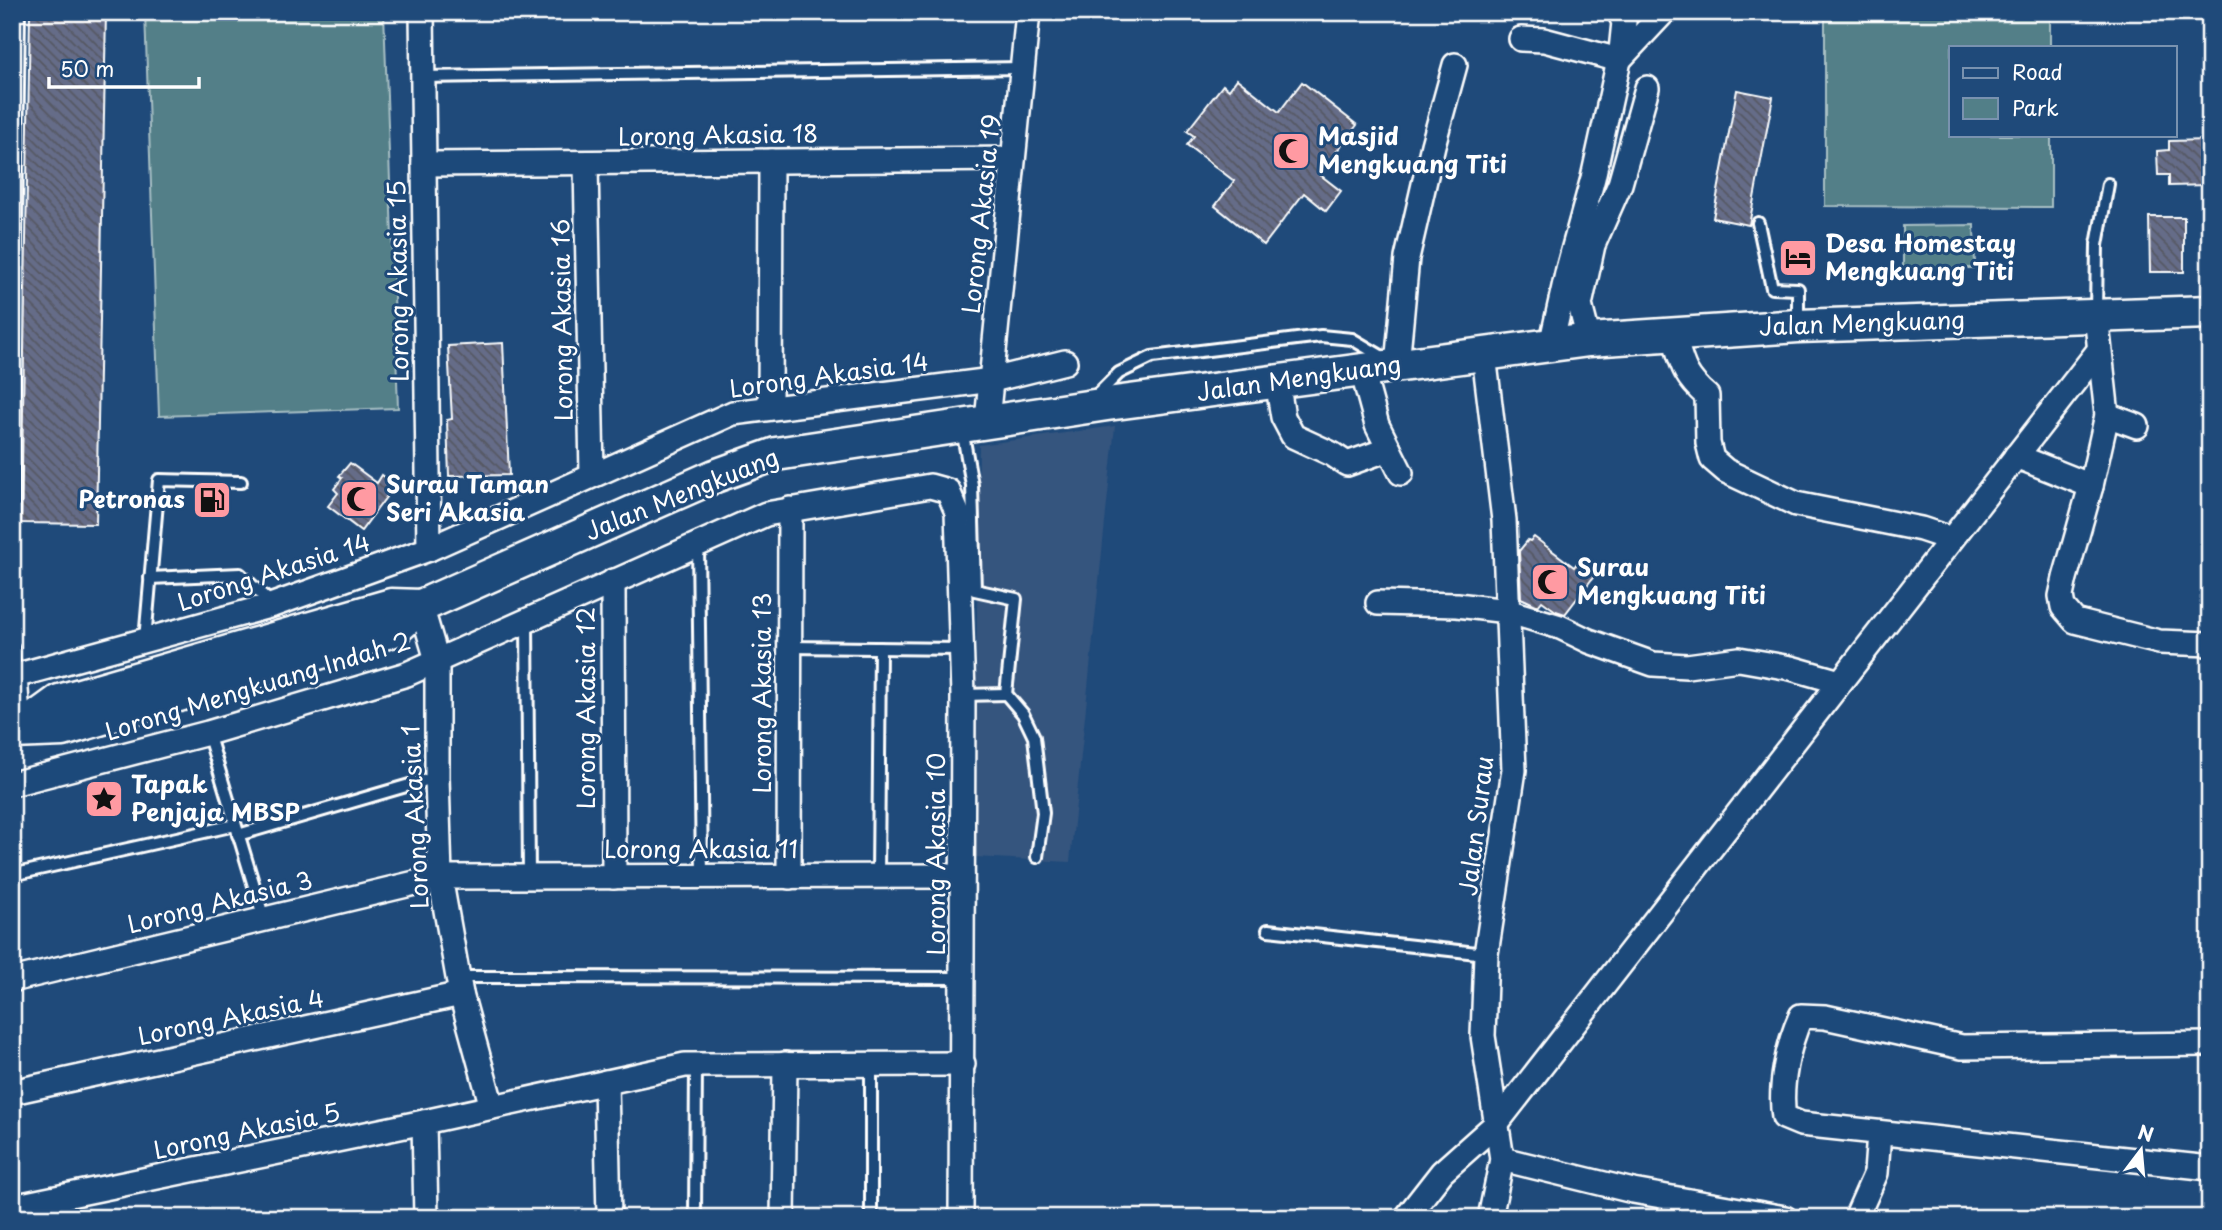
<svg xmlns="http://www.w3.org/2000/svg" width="2222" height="1230" font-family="'Playpen Sans',sans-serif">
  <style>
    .built { fill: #34547e }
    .green { fill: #527f88; stroke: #a8bfc4; stroke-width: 2 }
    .building { fill: url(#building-back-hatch); stroke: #fff; stroke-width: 2 }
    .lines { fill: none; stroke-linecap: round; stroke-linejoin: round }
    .lane-casing { stroke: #fff; stroke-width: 16 }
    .street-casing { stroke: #fff; stroke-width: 28 }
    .secondary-casing { stroke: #fff; stroke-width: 37 }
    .lane { stroke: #1f4a7a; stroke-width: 10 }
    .street { stroke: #1f4a7a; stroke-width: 23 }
    .secondary { stroke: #1f4a7a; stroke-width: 32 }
    .labels { text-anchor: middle; stroke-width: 6; stroke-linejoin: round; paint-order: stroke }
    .street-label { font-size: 24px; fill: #fff; stroke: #1f4a7a }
    .poi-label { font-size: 24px; font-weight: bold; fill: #fff; stroke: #1f4a7a; text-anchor: start }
  </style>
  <defs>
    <pattern id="building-back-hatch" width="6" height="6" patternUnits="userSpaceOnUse" patternTransform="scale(1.75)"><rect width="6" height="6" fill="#656c88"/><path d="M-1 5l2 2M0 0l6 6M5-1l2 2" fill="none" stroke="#555761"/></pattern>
  </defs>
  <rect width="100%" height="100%" fill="#1f4a7a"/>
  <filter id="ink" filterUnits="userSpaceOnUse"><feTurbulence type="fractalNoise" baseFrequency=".0143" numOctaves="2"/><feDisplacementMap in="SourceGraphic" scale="14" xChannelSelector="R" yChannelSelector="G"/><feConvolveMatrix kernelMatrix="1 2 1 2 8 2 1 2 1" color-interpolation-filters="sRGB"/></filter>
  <g filter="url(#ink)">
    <path class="built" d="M1115,426L1070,862L974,857L979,445Z"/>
    <g class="green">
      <path d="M145,12H384L398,408L159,416Z"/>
      <path d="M1825,12H2050V47H1951V135H2051V207L1825,206Z"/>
      <path d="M1974,225L1975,268H1903V226Z"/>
    </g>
    <g class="building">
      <path d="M30,12H106L96,524L21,523Z"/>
      <path d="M1237,79L1279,112L1302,82L1357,125L1319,174L1341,191L1326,211L1304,193L1264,245L1215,206L1234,181L1187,145L1194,136L1187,131L1223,85L1229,90Z"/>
      <path d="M1737,90L1773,97L1749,225L1713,218Z"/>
      <path d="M2208,140L2209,185L2169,186V175H2158L2157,151L2169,150V141Z"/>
      <path d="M2149,217H2184V272H2150Z"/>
      <path d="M503,343L509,475L449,476L447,420L452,419L448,346Z"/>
      <path d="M350,463L377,483L382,475L395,485L361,531L328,506L338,493L334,489L342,478L339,476Z"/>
      <path d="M1534,537L1574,567L1578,562L1595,575L1565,614L1556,611L1542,601L1538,606L1521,598L1519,551L1528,540L1530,541Z"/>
    </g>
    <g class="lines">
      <g class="lane-casing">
        <g id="lane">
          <path d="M423,77L1023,68"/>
          <path d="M1758,223L1772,288L1798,289V323"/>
          <path d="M2096,312L2097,245L2108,184"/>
          <path d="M1094,398L1119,373L1152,357L1321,336L1352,339L1386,359"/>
          <path d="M962,429L972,485L975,590L1016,599L1006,694L1023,714L1034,737L1043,813L1037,857"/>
          <path d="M12,526L19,12"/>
          <path d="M698,544L702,877"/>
          <path d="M150,578L240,574L272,604"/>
          <path d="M527,620L529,877"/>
          <path d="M145,640L159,480L241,482"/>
          <path d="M12,647L15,676"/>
          <path d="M789,647L961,649"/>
          <path d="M963,695L1006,694"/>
          <path d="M208,733L264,919"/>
          <path d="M238,835L437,777"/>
          <path d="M12,875L235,825"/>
          <path d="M878,877L880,648"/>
          <path d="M1268,930L1486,954"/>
          <path d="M458,977L964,978"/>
          <path d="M695,1218L696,1064"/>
          <path d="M871,1218V1064"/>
        </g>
      </g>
      <g class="street-casing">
        <g id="street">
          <path d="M422,12L429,549"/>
          <path d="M1521,39L1544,40L1619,60L1664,12"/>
          <path d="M424,164L1013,159"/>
          <path d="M586,165L592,474"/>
          <path d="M2096,315L2107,415L2091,486L2065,578L2061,596L2063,607L2075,621L2159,642L2210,644"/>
          <path d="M1673,333C1682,363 1682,374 1707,396L1708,443L1712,459L1726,471L1796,504L1921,529L1951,539"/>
          <path d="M1589,340L1580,305L1593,245L1620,184L1647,88"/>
          <path d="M1551,345L1568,269L1593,178L1621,51L1624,22L1619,12"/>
          <path d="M1484,355L1504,520L1514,770L1486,954L1483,1036L1502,1159L1490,1218"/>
          <path d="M1397,365L1407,258L1433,145L1455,65"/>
          <path d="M1362,370L1377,425L1401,473"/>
          <path d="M1277,381L1283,417L1293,436L1332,454L1347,464L1389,449"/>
          <path d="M770,407L771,161"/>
          <path d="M2107,415L2137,426"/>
          <path d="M987,421L1028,12"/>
          <path d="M2016,456L2091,486"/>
          <path d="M613,581L614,877"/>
          <path d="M1378,603L1457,605L1507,611L1560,627L1589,641L1653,664L1687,666L1739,659L1791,668L1840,682"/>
          <path d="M421,606L437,660V777L440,877L461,994L492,1107"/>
          <path d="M19,730L15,676L273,605L429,549L733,413L992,380L1065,362"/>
          <path d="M12,784L208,733L407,674L766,514L930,486L948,491L957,512L963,695L961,1218"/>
          <path d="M789,877L790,509"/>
          <path d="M12,980L440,877L962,876"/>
          <path d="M2210,1044L1962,1047L1825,1017L1801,1016C1788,1044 1779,1087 1784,1117L1801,1124L2210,1168"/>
          <path d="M606,1082L609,1218"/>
          <path d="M12,1092L461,994"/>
          <path d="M424,1122L426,1218"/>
          <path d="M1502,1159L1633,1191L1785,1218"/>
          <path d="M12,1207L424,1122L685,1065L963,1064"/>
          <path d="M783,1218L785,1064"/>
          <path d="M1406,1218L1442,1172L1497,1123L2099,350"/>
          <path d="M1856,1218L1876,1173L1879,1133"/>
        </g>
      </g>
      <g class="secondary-casing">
        <g id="secondary">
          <path d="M19,730L59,701L391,605L421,606"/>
          <path d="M12,732L63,730L394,630L421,606L715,476L776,454L1107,404L1589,340L1798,326L2210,312"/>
        </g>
      </g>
      <use href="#lane" class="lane"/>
      <use href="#street" class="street"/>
      <use href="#secondary" class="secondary"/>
    </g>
  </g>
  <defs>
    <g id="mosque-square" transform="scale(2.0125)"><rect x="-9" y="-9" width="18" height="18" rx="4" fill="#ff9aa2" stroke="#1f4a7a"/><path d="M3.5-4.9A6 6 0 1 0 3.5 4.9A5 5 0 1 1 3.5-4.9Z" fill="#111"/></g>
    <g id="hotel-square" transform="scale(2.0125)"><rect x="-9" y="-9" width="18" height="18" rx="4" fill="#ff9aa2" stroke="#1f4a7a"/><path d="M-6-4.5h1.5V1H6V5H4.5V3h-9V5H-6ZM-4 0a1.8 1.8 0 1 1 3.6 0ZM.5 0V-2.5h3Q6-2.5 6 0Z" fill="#111"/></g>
    <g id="fuel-square" transform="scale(2.0125)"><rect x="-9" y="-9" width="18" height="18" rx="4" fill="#ff9aa2" stroke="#1f4a7a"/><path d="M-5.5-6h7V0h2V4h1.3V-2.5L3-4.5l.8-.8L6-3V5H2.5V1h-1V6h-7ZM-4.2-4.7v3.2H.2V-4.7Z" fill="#111"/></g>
    <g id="sight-square" transform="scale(2.0125)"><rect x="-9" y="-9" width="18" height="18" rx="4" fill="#ff9aa2" stroke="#1f4a7a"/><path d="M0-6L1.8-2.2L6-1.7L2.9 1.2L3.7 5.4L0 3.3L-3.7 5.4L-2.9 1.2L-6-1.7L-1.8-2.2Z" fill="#111"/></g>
  </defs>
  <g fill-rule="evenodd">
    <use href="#mosque-square" x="1291" y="151"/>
    <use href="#hotel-square" x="1798" y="258"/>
    <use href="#mosque-square" x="359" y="499"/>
    <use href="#fuel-square" x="212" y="500"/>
    <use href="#mosque-square" x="1550" y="582"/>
    <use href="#sight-square" x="104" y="799"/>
  </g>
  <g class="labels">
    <g class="street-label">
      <text transform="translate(718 136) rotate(-1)" y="8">Lorong Akasia 18</text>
      <text transform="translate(982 214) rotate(-84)" y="8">Lorong Akasia 19</text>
      <text transform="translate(399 281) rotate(-91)" y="8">Lorong Akasia 15</text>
      <text transform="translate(563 320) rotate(-91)" y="8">Lorong Akasia 16</text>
      <text transform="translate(1862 324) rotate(-2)" y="8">Jalan Mengkuang</text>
      <text transform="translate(829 376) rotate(-8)" y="8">Lorong Akasia 14</text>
      <text transform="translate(1299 379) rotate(-8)" y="8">Jalan Mengkuang</text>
      <text transform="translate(682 495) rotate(-22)" y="8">Jalan Mengkuang</text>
      <text transform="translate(274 573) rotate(-18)" y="8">Lorong Akasia 14</text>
      <text transform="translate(258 687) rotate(-17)" y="8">Lorong Mengkuang Indah 2</text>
      <text transform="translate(763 693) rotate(-90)" y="8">Lorong Akasia 13</text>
      <text transform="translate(587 708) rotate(-90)" y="8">Lorong Akasia 12</text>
      <text transform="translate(416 817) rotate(-93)" y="8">Lorong Akasia 1</text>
      <text transform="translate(1477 826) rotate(-83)" y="8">Jalan Surau</text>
      <text x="701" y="858">Lorong Akasia 11</text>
      <text transform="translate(937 854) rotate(-90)" y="8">Lorong Akasia 10</text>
      <text transform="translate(220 903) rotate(-14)" y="8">Lorong Akasia 3</text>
      <text transform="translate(231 1018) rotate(-12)" y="8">Lorong Akasia 4</text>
      <text transform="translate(247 1132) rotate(-12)" y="8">Lorong Akasia 5</text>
    </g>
    <g class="poi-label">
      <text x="1318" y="145">Masjid<tspan x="1318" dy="28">Mengkuang Titi</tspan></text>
      <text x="1825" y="252">Desa Homestay<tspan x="1825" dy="28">Mengkuang Titi</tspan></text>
      <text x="386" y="493">Surau Taman<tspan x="386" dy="28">Seri Akasia</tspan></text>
      <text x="185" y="508" text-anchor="end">Petronas</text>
      <text x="1577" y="576">Surau<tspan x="1577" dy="28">Mengkuang Titi</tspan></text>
      <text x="131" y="793">Tapak<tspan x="131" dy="28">Penjaja MBSP</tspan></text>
    </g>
  </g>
  <rect width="2222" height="1230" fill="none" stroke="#1f4a7a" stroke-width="42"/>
  <rect x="21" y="21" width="2180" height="1188" fill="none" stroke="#fff" stroke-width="2.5" filter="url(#ink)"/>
  <rect x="1949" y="46" width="228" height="91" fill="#1f4a7a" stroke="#7992af" stroke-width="2"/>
  <rect x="1963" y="68" width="35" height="10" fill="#1f4a7a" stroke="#7992af" stroke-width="2"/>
  <text x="2012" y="80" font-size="21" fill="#ffffff">Road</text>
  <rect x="1963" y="98" width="35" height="21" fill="#527f88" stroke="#7992af" stroke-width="2"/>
  <text x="2012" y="116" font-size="21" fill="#ffffff">Park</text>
  <g transform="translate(2141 1150) rotate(16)" stroke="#1f4a7a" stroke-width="5" paint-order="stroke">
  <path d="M0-5L12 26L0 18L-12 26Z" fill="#ffffff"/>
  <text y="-10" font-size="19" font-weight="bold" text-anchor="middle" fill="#ffffff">N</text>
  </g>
  <path d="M49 77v10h150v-10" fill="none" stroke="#ffffff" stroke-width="3.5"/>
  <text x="60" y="77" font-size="21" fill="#ffffff" stroke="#1f4a7a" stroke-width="5" paint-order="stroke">50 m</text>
</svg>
